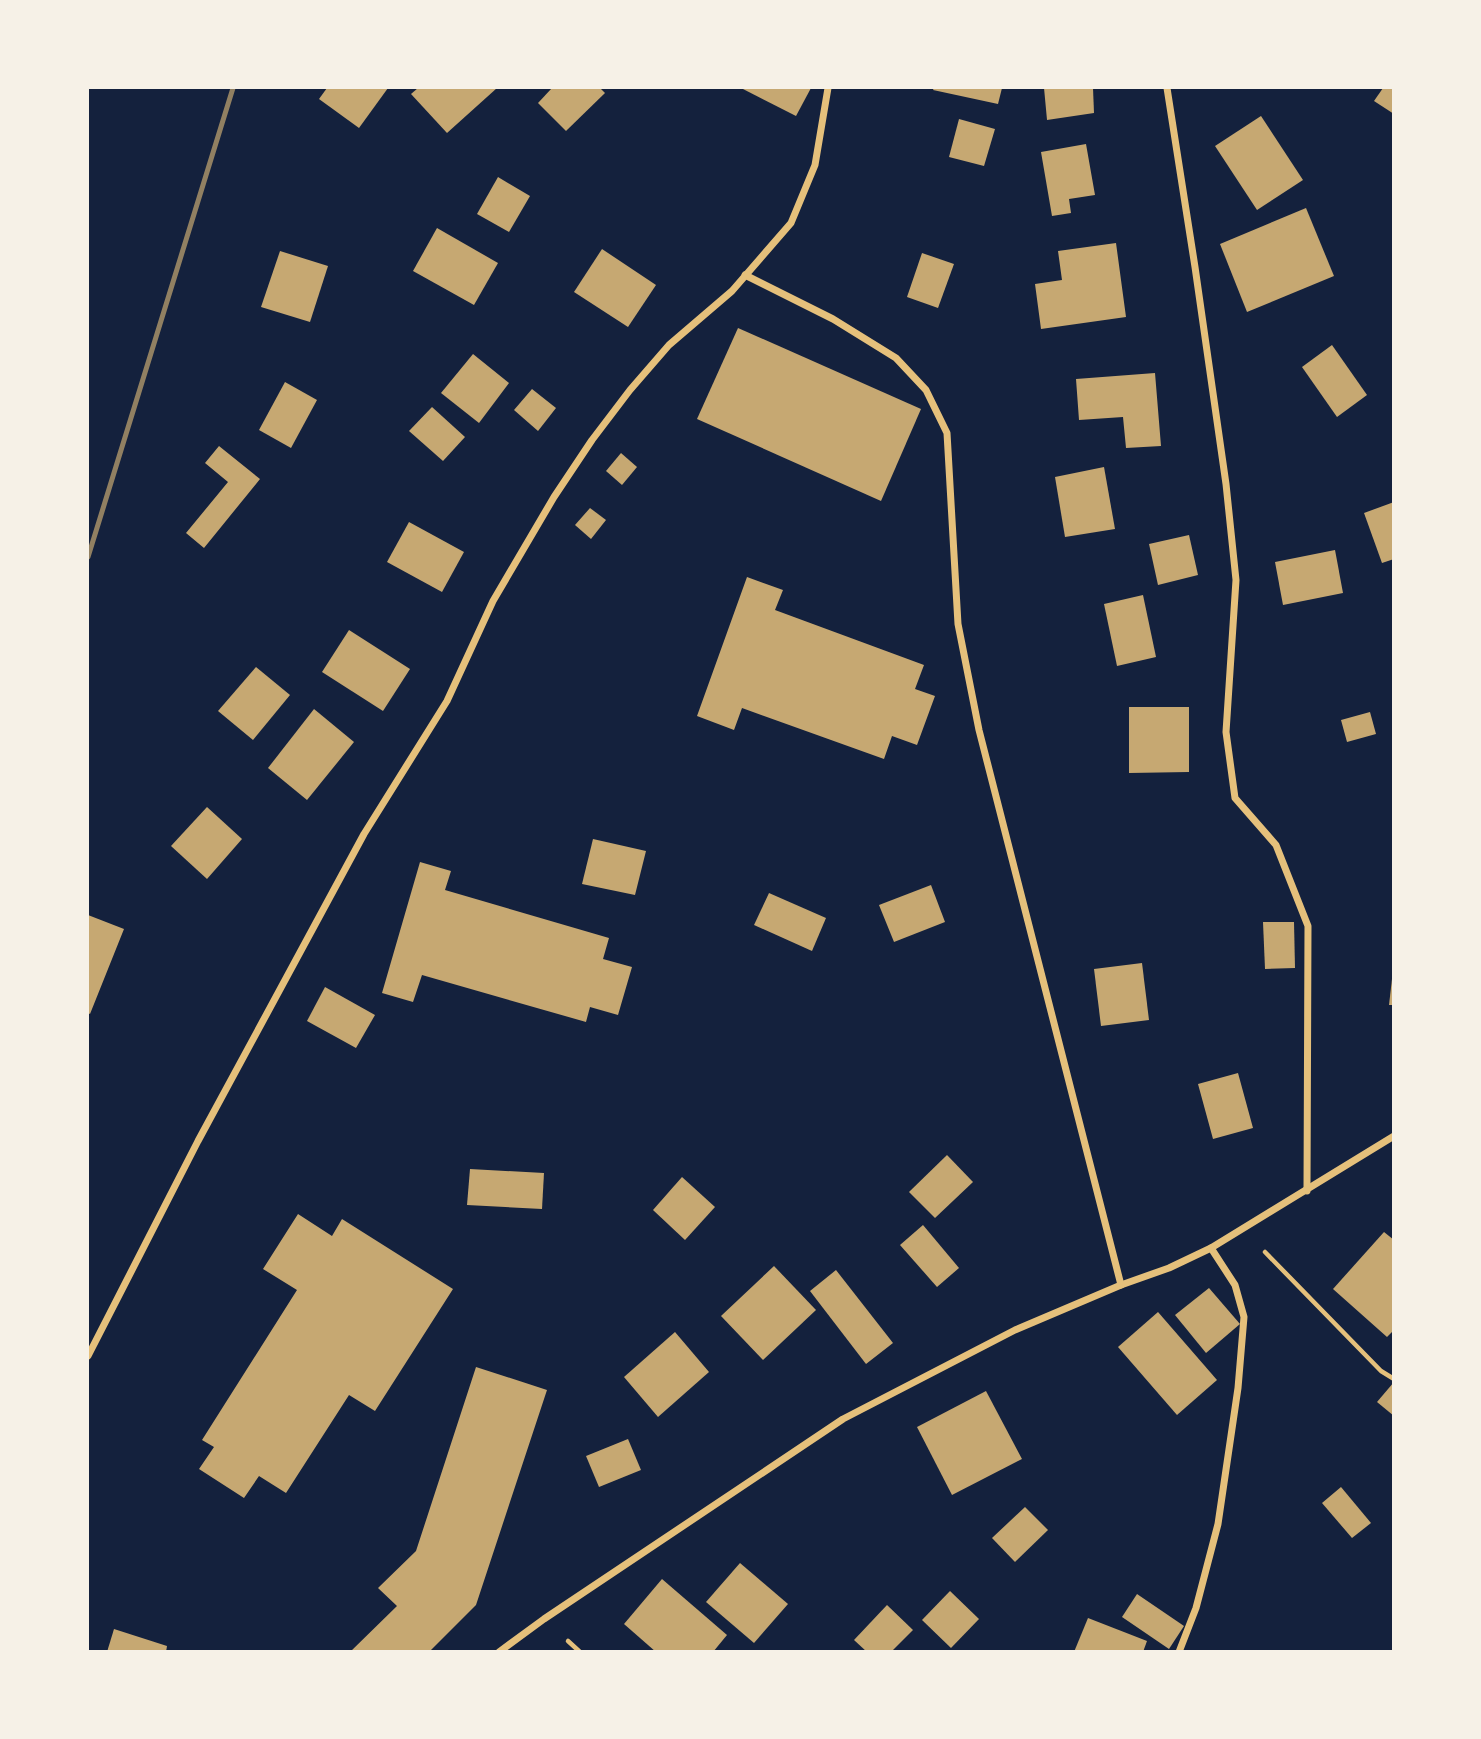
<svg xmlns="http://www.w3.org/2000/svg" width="1481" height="1739" font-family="'Open Sans',sans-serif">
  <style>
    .building { fill: #c6a872 }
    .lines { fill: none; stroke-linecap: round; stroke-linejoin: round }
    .path { stroke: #e5c07b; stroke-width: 4.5 }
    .minor { stroke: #e5c07b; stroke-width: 7 }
    .rail { stroke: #918062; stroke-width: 5 }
  </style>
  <rect width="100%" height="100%" fill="#14213d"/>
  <g class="building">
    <path d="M327,88H388L359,128L319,99Z"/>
    <path d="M418,88H497L447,133L411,94Z"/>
    <path d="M552,88H600L605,93L566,131L538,103Z"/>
    <path d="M741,88H811L796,116Z"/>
    <path d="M934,88H1002L998,104L933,90Z"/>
    <path d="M1044,88H1093L1094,113L1047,120Z"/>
    <path d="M1383,88H1394V114L1374,101Z"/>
    <path d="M1261,116L1303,180L1257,210L1215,146Z"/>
    <path d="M959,119L995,129L984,166L949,157Z"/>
    <path d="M1086,144L1095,195L1069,199L1071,213L1052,216L1041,152Z"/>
    <path d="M498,177L530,196L509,232L477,214Z"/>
    <path d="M1306,208L1334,276L1247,312L1220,244Z"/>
    <path d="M437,228L498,263L474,305L413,271Z"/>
    <path d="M1116,243L1126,317L1041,329L1035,284L1062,280L1058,251Z"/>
    <path d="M602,249L656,285L628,327L574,292Z"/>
    <path d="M280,251L328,266L310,322L261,307Z"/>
    <path d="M922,253L954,264L938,308L907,297Z"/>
    <path d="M738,328L921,409L881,501L697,419Z"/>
    <path d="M1332,345L1367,395L1337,417L1302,367Z"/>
    <path d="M473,354L509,383L479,423L441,393Z"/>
    <path d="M1155,373L1161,446L1126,448L1123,417L1079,420L1076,379Z"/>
    <path d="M285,382L317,400L291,448L259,430Z"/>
    <path d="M532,389L556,408L538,431L514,410Z"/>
    <path d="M432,407L465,437L443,461L409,431Z"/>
    <path d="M219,446L260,479L204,548L186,533L228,482L205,463Z"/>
    <path d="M621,453L637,467L622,485L606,471Z"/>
    <path d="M1104,467L1115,529L1065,537L1055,477Z"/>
    <path d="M1394,502V559L1382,563L1364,513Z"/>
    <path d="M590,508L606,520L591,539L575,525Z"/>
    <path d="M409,522L464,552L442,592L387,562Z"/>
    <path d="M1189,535L1198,575L1158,585L1149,544Z"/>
    <path d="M1335,550L1343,593L1283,605L1275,562Z"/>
    <path d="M747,577L783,590L775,610L924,665L915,689L935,696L917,745L892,736L884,759L742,708L734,730L697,716Z"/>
    <path d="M1143,595L1156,657L1117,666L1104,604Z"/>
    <path d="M349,630L410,669L383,711L322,672Z"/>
    <path d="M256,667L290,695L253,740L218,711Z"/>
    <path d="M1129,707H1189V772L1129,773Z"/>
    <path d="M314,709L354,742L307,800L268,768Z"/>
    <path d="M1370,712L1376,734L1347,742L1341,720Z"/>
    <path d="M207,807L242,839L207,879L171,846Z"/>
    <path d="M593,839L646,851L635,895L582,884Z"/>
    <path d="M420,862L451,871L445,890L609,938L603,959L632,967L618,1015L590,1007L586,1022L422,975L413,1002L382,993Z"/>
    <path d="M931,885L945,922L894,942L879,905Z"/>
    <path d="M769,893L826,918L812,951L754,925Z"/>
    <path d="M88,915L124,929L90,1014L88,1013Z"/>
    <path d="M1263,922H1294L1295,968L1265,969Z"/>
    <path d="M1142,963L1149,1020L1101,1026L1094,969Z"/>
    <path d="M1392,979L1394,980V1005H1389Z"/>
    <path d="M325,987L375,1015L356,1048L307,1021Z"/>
    <path d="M1238,1073L1253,1128L1213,1139L1198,1084Z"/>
    <path d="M947,1155L973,1182L935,1218L909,1192Z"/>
    <path d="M470,1169L544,1173L542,1209L467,1205Z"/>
    <path d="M682,1177L715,1207L685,1240L653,1210Z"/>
    <path d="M298,1214L332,1236L342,1219L453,1289L375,1411L349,1395L286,1493L259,1476L244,1498L199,1469L214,1447L202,1440L297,1290L263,1269Z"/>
    <path d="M923,1225L959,1268L937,1287L900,1245Z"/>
    <path d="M1384,1232L1394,1240V1330L1387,1337L1333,1289Z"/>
    <path d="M774,1266L816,1310L763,1360L721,1316Z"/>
    <path d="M836,1270L893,1343L866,1364L810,1291Z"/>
    <path d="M1209,1288L1240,1324L1206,1353L1175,1315Z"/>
    <path d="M1158,1312L1217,1380L1177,1415L1118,1347Z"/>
    <path d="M675,1332L709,1372L658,1417L624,1377Z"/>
    <path d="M476,1367L547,1390L476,1605L429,1652H350L397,1606L378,1588L416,1551Z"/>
    <path d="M1394,1382V1416L1377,1402Z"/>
    <path d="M986,1391L1022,1459L952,1495L917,1427Z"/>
    <path d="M628,1439L641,1470L599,1487L586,1456Z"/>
    <path d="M1341,1487L1371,1523L1352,1538L1322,1503Z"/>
    <path d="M1025,1507L1048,1530L1015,1562L992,1538Z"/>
    <path d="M740,1563L788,1604L754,1643L706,1602Z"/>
    <path d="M662,1579L727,1635L713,1652H656L624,1624Z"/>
    <path d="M950,1591L979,1619L951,1648L922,1620Z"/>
    <path d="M1137,1594L1184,1626L1169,1649L1122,1617Z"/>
    <path d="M887,1605L913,1630L891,1652H867L854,1640Z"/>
    <path d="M1088,1618L1147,1641L1143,1652H1074Z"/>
    <path d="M114,1629L167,1646L166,1652H107Z"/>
  </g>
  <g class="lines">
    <g class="path">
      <path d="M1265,1252L1381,1371L1394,1379"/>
      <path d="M568,1641L580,1652"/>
    </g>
    <g class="minor">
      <path d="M1167,88L1195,267L1226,484L1236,580L1226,732L1235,798L1276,845L1308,926L1307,1191"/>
      <path d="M745,275L833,319L896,358L926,390L947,433L958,624L979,730L1121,1285"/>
      <path d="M88,1356L198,1141L364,834L447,701L493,601L554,497L592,440L630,390L669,345L732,291L791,223L815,165L828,88"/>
      <path d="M499,1652L544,1619L843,1419L1015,1330L1121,1285L1169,1268L1211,1248L1394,1136"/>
      <path d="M1179,1652L1196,1608L1218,1524L1238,1388L1244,1317L1235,1285L1211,1248"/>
    </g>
    <path class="rail" d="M88,557L233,88"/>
  </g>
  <rect width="1481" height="1739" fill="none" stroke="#f6f1e7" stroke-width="178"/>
</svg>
